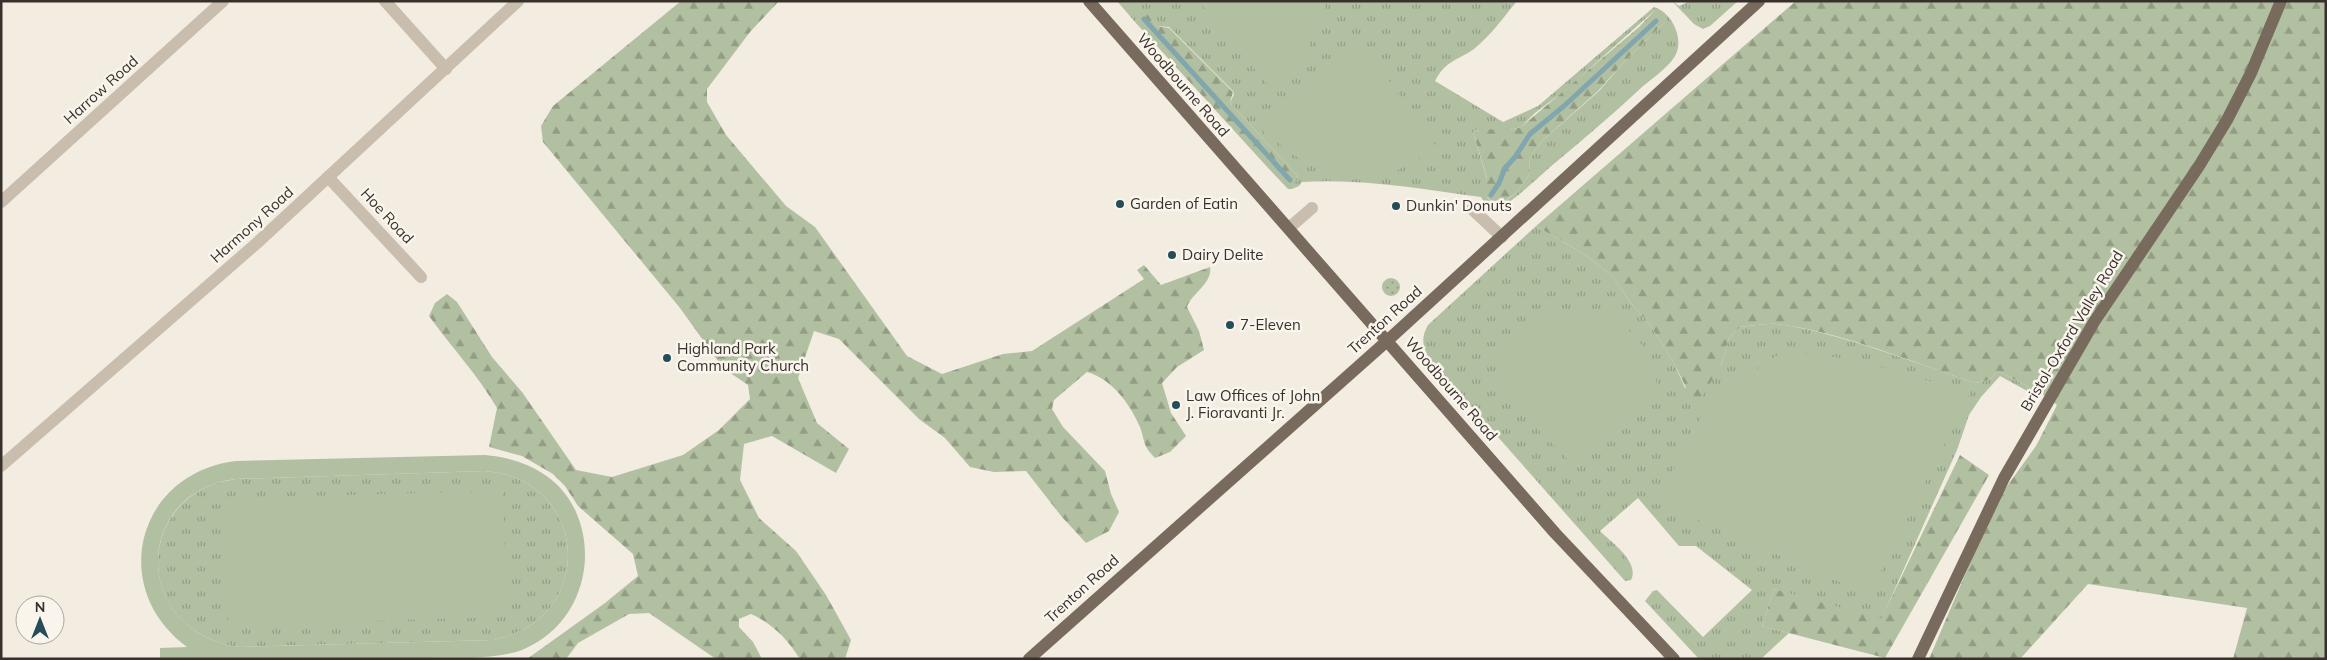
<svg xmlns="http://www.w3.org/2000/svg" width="2327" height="660" font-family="Mulish,sans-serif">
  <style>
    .grass { fill: url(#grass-tufts); fill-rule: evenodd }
    .forest { fill: url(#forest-firs) }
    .garden { fill: url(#garden-dots) }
    .pitch { fill: #b2c0a2; fill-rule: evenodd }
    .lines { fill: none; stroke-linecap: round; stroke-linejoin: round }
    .stream { stroke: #82a6ad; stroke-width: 5 }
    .minor { stroke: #c9bead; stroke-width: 12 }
    .major { stroke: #796a5e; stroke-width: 12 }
    .poi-dot { fill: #244d57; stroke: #f9f5ed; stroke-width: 2 }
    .labels { text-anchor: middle; stroke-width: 5; stroke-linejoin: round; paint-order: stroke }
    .street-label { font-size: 15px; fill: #38312b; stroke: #f9f5ed }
    .poi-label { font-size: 15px; fill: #38312b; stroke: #f9f5ed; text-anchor: start }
  </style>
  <defs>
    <pattern id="grass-tufts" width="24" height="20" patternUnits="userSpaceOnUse" patternTransform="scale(1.25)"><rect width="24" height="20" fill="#b2c0a2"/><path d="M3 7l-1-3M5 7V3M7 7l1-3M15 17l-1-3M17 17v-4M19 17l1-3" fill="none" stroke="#929d84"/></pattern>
    <pattern id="forest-firs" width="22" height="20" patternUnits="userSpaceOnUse" patternTransform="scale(1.25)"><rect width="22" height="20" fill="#b2c0a2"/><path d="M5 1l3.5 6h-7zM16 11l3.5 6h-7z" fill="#929d84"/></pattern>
    <pattern id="garden-dots" width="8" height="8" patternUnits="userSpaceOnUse" patternTransform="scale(1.25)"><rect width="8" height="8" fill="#b2c0a2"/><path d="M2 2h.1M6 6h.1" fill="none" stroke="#929d84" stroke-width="1.8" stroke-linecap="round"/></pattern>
  </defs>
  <rect width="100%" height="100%" fill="#f2ece1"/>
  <g class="grass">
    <path d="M1117,1H1517C1503,18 1491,35 1474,49C1457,61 1446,60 1435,81L1503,122L1538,106L1654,7C1671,12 1684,37 1676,54C1670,67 1651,79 1641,88C1611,116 1580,142 1549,168C1532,183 1515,200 1496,211L1485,204L1481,197C1422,189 1361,178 1302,182L1299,186L1292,189L1298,179L1297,175L1230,103L1234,94L1233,91L1169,27L1157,26L1146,13L1135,22ZM1654,11L1665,22L1625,61L1599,91L1543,140L1530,157L1529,175L1517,192L1503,203L1492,204L1487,197V179L1473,132L1477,130L1505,131L1521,127L1535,113L1568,88Z"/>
    <path d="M1672,1L1679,6L1690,1H1738L1710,26L1703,29L1694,24Z"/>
    <path d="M1536,226L1587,256L1613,277L1631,303L1650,325L1674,363L1685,388L1721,365L1729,338L1740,327C1752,326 1766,323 1778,324C1845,334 1911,362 1975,383L1989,380L1998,371L2041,393L2038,397L2000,376L1981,397L1969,415L1957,450L1881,620L1774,589L1762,626L1789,633L1761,659H1699L1645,601L1653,591L1657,590L1703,637L1752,590L1696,546H1679L1638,498L1600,531C1612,543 1640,562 1631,580L1625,581L1431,361C1423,348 1420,339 1428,325Z"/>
    <path d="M484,471C591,478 598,622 492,640L239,647C130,631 133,492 236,479Z"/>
  </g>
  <g class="forest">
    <path d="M681,1H779L750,32L707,89V102L726,135L786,206L815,227L907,356L942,374L1003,354L1032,351L1144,279L1137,270L1144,265L1161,285L1210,267C1213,283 1192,293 1187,307L1199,331L1204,350L1177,367L1162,383L1171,413L1186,436L1170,452L1155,458C1142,444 1146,444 1140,427C1130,404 1112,379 1087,372L1054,400L1052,409L1063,427L1105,471L1111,494L1119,512L1109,531L1086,543L1062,517L1026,471L994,472L970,467L945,438L919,419L839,339L814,331L798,378L817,423L849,449L836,473L772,436L744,444L740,480L759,518L796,551L826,595L851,640L845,659H800C787,639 773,624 751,614L739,619V627L753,642L762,659H716L649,613L629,614L578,643L566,659H527L605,603L638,576L633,554L578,506L565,486L553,474L522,456L489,447L497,408C478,375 452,348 429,316L435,303L447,294L457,302L492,357L522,392L576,470L612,477L683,455L719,430L750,399L748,385L723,368L680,308L543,142L541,126L553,106Z"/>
    <path d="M1796,1H2326V659H2233L2247,608L2088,584L2020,659H1929L1997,500L2036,446L2057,405L2041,393L1998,371L1989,380L1975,383C1911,362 1845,333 1778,324C1766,323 1752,326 1740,327L1729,338L1721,365L1701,399L1692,400L1674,363L1650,325L1631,303L1613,277L1587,256L1536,226Z"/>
    <path d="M1654,11L1665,18V22L1625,61L1598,91L1543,140L1530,157L1529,175L1517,192L1502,203H1493L1487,197V178L1473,132C1484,126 1506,133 1521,127L1639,27Z"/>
    <path d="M1146,12L1157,26L1169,28L1233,92L1230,103L1297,175L1298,179L1292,189H1288L1269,169L1135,22Z"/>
    <path d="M1960,455L1989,475L1885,658L1762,626L1774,589L1881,619Z"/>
  </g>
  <circle class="garden" cx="1391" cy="287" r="9"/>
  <g class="pitch">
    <path d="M1198,1H1326V4L1307,51L1273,91Z"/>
    <path d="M1361,42L1437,148L1396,171L1351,176L1308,165L1262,131Z"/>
    <path d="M1546,311L1613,313L1650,354L1658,388L1574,466L1497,387L1501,351Z"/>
    <path d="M1782,352L1853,359L1970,393L1869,595L1657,502L1709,402Z"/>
    <path d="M485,455C522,458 560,475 576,512C599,564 577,628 522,650C494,660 458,657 428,658C339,660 249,659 160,659V648L187,647C107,588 137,473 236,461ZM484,471C591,478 598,622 492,640L239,647C130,631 133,491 236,479Z"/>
    <path d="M503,491L507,617L228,625L224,498Z"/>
  </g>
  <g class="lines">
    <g class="stream">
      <path d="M1144,19L1290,180"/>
      <path d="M1491,195L1499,183L1505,168L1515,157L1530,134L1564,106L1656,21"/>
    </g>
    <g class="minor">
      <path d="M385,1L446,69"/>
      <path d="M328,177L421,277"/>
      <path d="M1,202L223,1"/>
      <path d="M1472,209L1502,237"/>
      <path d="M1289,228L1312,208"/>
      <path d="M1,466L257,243L518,1"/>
    </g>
    <g class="major">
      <path d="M1089,1L1555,533L1674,659"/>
      <path d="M1029,659L1387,341L1759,1"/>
      <path d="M1918,659L2004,478L2094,322L2199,166L2227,120L2251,73L2281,1"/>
    </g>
  </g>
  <g class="poi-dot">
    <circle cx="1120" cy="204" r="5"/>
    <circle cx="1396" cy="206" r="5"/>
    <circle cx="1172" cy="255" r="5"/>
    <circle cx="1230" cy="325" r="5"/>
    <circle cx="667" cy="358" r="5"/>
    <circle cx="1176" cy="405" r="5"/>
  </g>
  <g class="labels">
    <g class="street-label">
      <text transform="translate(1183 85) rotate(49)" y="5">Woodbourne Road</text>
      <text transform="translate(101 90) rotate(-42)" y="5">Harrow Road</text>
      <text transform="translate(387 216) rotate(47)" y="5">Hoe Road</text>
      <text transform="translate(252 225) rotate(-42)" y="5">Harmony Road</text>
      <text transform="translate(1385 320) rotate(-42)" y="5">Trenton Road</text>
      <text transform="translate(2072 331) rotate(-59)" y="5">Bristol-Oxford Valley Road</text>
      <text transform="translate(1451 389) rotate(49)" y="5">Woodbourne Road</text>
      <text transform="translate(1082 589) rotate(-42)" y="5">Trenton Road</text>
    </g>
    <g class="poi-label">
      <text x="1130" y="209">Garden of Eatin</text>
      <text x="1406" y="211">Dunkin' Donuts</text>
      <text x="1182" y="260">Dairy Delite</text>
      <text x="1240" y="330">7-Eleven</text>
      <text x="677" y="354">Highland Park<tspan x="677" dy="17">Community Church</tspan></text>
      <text x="1186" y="401">Law Offices of John<tspan x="1186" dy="17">J. Fioravanti Jr.</tspan></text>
    </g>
  </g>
  <rect width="2327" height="660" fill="none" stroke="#38312b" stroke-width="5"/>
  <g transform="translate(40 620)"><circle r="24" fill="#f9f5ed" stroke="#aca79f"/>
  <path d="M0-4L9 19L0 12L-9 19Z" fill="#244d57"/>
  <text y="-8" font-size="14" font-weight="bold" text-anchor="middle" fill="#38312b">N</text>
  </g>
</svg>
